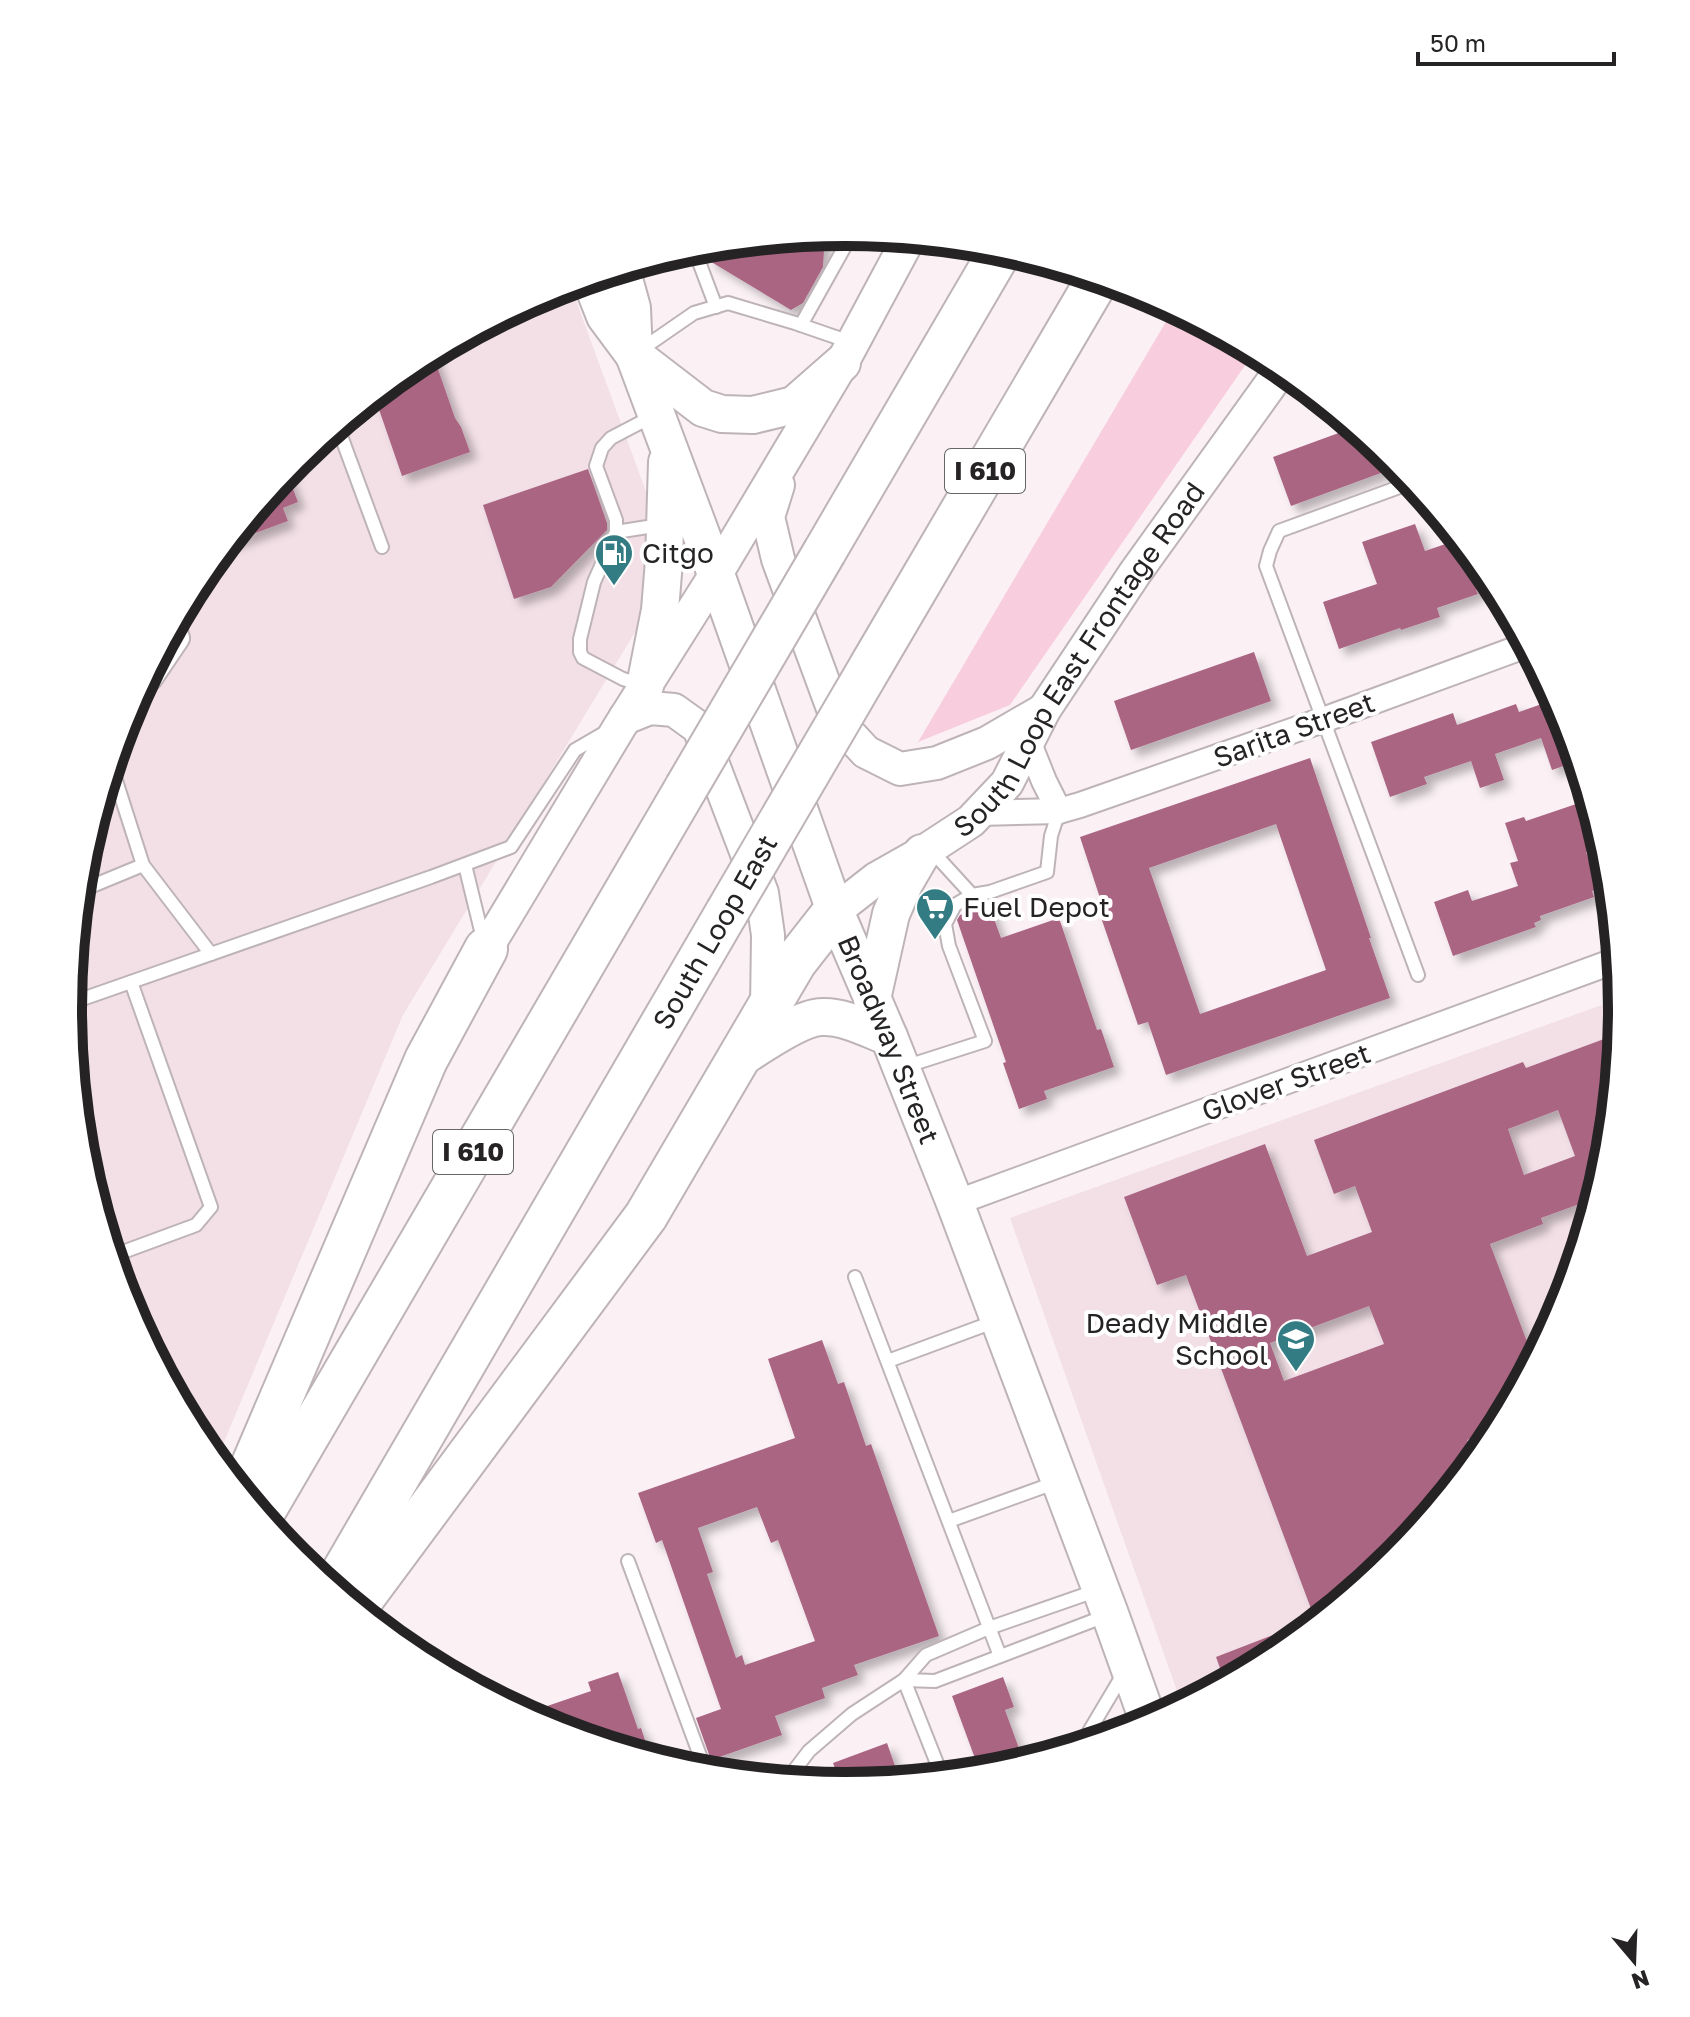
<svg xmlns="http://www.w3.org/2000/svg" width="1690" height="2017" font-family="'Golos Text',sans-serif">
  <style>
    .built { fill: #f2e0e6 }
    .green { fill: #f8cede }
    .building { fill: #aa6583; fill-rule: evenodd; filter: url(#shadow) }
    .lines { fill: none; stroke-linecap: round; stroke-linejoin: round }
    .service-casing { stroke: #beb4b8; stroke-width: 16 }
    .minor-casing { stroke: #beb4b8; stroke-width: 28 }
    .secondary-casing { stroke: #beb4b8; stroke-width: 36 }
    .primary-casing { stroke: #beb4b8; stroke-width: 40 }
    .motorway-casing { stroke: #beb4b8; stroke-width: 46 }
    .service { stroke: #fff; stroke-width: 12 }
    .minor { stroke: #fff; stroke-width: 24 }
    .secondary { stroke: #fff; stroke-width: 32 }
    .primary { stroke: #fff; stroke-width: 36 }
    .motorway { stroke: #fff; stroke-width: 42 }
    .motorway-bridge-casing { stroke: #beb4b8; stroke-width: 46; stroke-linecap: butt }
    .motorway-bridge { stroke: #fff; stroke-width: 42 }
    .labels { text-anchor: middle; stroke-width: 8; stroke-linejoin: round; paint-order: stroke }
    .shield { fill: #fff; stroke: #676566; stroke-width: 2 }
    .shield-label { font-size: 26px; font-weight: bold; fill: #262324 }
    .poi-label { font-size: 28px; fill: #262324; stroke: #fff; text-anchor: start }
    .street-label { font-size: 28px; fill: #262324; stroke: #fff }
    .rim { fill: none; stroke: #262324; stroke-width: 10 }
  </style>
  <defs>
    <filter id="shadow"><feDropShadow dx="7" dy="7" stdDeviation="4" flood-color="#0004"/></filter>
  </defs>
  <rect width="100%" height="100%" fill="#fbf1f5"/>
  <g class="built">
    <path d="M570,284L674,568L403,1015L216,1461L199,1440L127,1305L83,1160L68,1008L83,856L127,711L199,576L296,459L414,362L548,290Z"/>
    <path d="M1621,998L1622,1009L1607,1161L1563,1306L1491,1441L1394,1558L1276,1655L1182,1705L1010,1218Z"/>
  </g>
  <path class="green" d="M1174,308L1255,351L1010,705L918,742Z"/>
  <g class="building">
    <path d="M825,234L823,267L803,303L791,310L708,260L713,244Z"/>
    <path d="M432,352L455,418L461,427L470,452L402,476L374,395L414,362Z"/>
    <path d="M1355,427L1400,466L1291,506L1273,457Z"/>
    <path d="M588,469L607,523V530L551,587L514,599L483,505Z"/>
    <path d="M286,471L298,502L283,508L288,521L226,544Z"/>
    <path d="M1415,524L1425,551L1460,539L1485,569L1490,585L1476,590L1478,594L1437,608L1440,617L1401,630L1400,628L1339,649L1323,602L1377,584L1362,542Z"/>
    <path d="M1254,652L1271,701L1131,750L1114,701Z"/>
    <path d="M1556,699L1563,712L1570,735L1566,736L1575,762L1552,770L1541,738L1495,754L1504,780L1480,788L1471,761L1424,777L1427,784L1390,797L1371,742L1453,713L1457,725L1516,704L1519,712Z"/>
    <path d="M1310,758L1371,938H1369L1390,998L1166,1075L1148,1022L1138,1025L1095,900L1100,898L1080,837ZM1276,824L1326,970L1200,1014L1149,868Z"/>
    <path d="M1582,802L1598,848L1586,852L1598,889L1592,891L1594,897L1540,916L1541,920L1534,923L1536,927L1453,956L1434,902L1468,890L1472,901L1518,886L1510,863L1518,861L1505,823L1524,817L1526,821Z"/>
    <path d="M989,905L1001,938L1059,918L1097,1030L1101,1029L1114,1067L1044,1091L1047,1099L1019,1109L1003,1063L1006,1062L957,920L960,915Z"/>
    <path d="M1620,1033L1607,1161L1596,1198L1541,1218L1543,1224L1490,1244L1534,1360L1497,1429L1467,1440L1475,1460L1405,1545L1378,1555L1384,1566L1316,1622L1186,1275L1157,1285L1124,1197L1265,1144L1307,1256L1372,1232L1355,1186L1334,1194L1314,1140L1523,1062L1526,1068ZM1558,1110L1575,1156L1524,1175L1508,1129ZM1369,1306L1384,1344L1284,1381L1270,1343Z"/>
    <path d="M822,1340L838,1384L844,1382L866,1446L871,1444L939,1636L854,1665L858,1675L822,1688L825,1698L775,1716L782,1735L711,1760L696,1718L721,1709L662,1540L656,1543L638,1493L795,1438L768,1359ZM757,1507L771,1543L778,1540L815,1641L745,1665L742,1655L736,1658L707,1574L713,1572L698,1528Z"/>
    <path d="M1312,1620L1314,1624L1276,1655L1225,1682L1216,1657Z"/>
    <path d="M618,1672L638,1729L641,1728L651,1758L547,1726L524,1714L591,1691L588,1682Z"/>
    <path d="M1003,1677L1014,1707L1005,1710L1024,1762L996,1771L980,1772L952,1696Z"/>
    <path d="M887,1743L900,1780L841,1785L833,1763Z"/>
  </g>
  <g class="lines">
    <g class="service-casing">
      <g id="service">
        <path d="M693,246L716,307"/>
        <path d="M801,325L853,232"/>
        <path d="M639,351L694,313L728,303L795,323L850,342"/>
        <path d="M337,425L382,547"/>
        <path d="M1413,482L1279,531L1270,551L1266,566L1418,975"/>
        <path d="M616,532L660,525"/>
        <path d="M643,685L623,679L583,658L580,652V639L594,582L616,532V520L596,466L602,448L611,438L653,416"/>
        <path d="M111,765L143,865L211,954"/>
        <path d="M931,850L972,895"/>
        <path d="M465,865L484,943"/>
        <path d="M80,891L143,865"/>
        <path d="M68,1004L431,877L511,847L575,750L606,732"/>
        <path d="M904,1067L985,1041L949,946L945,924L955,905L972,895L990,892L1047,872L1051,836L1059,811"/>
        <path d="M112,1256L196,1225L211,1207L131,982"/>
        <path d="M855,1277L1000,1656"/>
        <path d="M888,1361L996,1321"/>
        <path d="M949,1521L1057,1482"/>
        <path d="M628,1561L706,1772"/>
        <path d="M904,1680L935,1681L1108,1615"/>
        <path d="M904,1680L942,1776"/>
        <path d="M1081,1745L1125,1671"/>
        <path d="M787,1780L809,1751L852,1714L904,1680L926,1655L989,1628L1098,1590"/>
      </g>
    </g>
    <g class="minor-casing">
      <g id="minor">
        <path d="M142,684L150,678L177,638L173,626"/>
        <path d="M1028,741L1044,781L1059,811"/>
        <path d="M978,813L1059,811L1080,805L1323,720L1527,645"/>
        <path d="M955,1203L1617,960"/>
      </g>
    </g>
    <g class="secondary-casing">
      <g id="secondary">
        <path d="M778,485L768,517L778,559L838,722L866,752L900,769L937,763L987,743L1044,710"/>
        <path d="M625,718L650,708L674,710L699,728L762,893L768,935L767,1009"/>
        <path id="s1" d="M835,911L876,879L922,853L971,821L1007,783L1044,710L1135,573L1283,367"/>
        <path d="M486,949L620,726L716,574L842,363L909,238"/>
      </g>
    </g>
    <g class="primary-casing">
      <g id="primary">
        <path d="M621,268L632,308L634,355"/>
        <path id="s2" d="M590,278L605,316L634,355L716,574L835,911L889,1037L955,1203L1110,1614L1149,1723"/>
        <path d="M634,355L703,408L722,414L753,415L794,405L842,363"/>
        <path d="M645,686L660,610L664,561L667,462"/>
        <path d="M872,999L891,914L904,884L922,853"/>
        <path d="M738,1060C757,1048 800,1017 822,1017C844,1016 868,1029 889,1037"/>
      </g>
    </g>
    <g class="motorway-casing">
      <g id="motorway">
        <path d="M825,551L1002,248"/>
        <path d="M872,664L1099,277"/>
        <path d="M241,1492L426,1060L486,949"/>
        <path d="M261,1516L686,788"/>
        <path d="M333,1589L727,912"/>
        <path d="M356,1607L646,1216L795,962L835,911"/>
      </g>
    </g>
    <use href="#service" class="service"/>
    <use href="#minor" class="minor"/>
    <use href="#secondary" class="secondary"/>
    <use href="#primary" class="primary"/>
    <use href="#motorway" class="motorway"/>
    <g class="motorway-bridge-casing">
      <g id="motorway-bridge">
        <path d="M686,788L825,551"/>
        <path d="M727,912L872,664"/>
      </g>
    </g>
    <use href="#motorway-bridge" class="motorway-bridge"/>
  </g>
  <defs>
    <g id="fuel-pin" transform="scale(2)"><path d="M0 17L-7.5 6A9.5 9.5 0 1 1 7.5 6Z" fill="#347c83" stroke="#fff"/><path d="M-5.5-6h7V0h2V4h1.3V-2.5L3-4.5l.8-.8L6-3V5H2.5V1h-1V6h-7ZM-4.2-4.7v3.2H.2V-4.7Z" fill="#fff"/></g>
    <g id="supermarket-pin" transform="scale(2)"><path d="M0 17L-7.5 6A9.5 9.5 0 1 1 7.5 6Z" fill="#347c83" stroke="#fff"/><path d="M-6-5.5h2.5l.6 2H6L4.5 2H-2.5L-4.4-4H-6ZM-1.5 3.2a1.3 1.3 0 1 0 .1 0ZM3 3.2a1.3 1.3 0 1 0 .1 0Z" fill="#fff"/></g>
    <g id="school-pin" transform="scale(2)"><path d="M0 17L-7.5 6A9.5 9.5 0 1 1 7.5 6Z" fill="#347c83" stroke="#fff"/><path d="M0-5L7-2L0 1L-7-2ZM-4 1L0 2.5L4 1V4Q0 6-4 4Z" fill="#fff"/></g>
  </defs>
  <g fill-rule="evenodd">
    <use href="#fuel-pin" x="614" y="553"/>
    <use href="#supermarket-pin" x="935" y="907"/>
    <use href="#school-pin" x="1296" y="1339"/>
  </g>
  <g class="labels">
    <g class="shield">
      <rect x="945" y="449" width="80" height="44" rx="6"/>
      <rect x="433" y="1130" width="80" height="44" rx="6"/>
    </g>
    <g class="shield-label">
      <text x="985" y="480">I 610</text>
      <text x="473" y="1161">I 610</text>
    </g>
    <g class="poi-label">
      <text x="642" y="563">Citgo</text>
      <text x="963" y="917">Fuel Depot</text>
      <text x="1268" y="1333" text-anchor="end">Deady Middle<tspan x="1268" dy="32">School</tspan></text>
    </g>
    <g class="street-label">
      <text dy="10" stroke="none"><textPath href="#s1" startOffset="358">South Loop East Frontage Road</textPath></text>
      <text transform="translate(1294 730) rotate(-20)" y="10">Sarita Street</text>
      <text transform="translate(715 932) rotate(-60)" y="10">South Loop East</text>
      <text dy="10" stroke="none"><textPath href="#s2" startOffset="820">Broadway Street</textPath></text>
      <text transform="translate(1286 1082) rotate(-20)" y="10">Glover Street</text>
    </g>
  </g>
  <path d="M0 0H1690V2017H0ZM82 1009a763 763 0 1 1 1526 0a763 763 0 1 1-1526 0Z" fill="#fff" fill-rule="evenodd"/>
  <path class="rim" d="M82 1009a763 763 0 1 1 1526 0a763 763 0 1 1-1526 0Z"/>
  <g transform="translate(1634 1961) rotate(161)" stroke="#ffffff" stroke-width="6" paint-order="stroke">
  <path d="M0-6L14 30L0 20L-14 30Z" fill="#262324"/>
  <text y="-12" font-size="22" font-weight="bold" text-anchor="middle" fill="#262324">N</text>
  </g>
  <path d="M1418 52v12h196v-12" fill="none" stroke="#262324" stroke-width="4"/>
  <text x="1430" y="52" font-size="24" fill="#262324" stroke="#ffffff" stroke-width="6" paint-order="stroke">50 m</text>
</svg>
